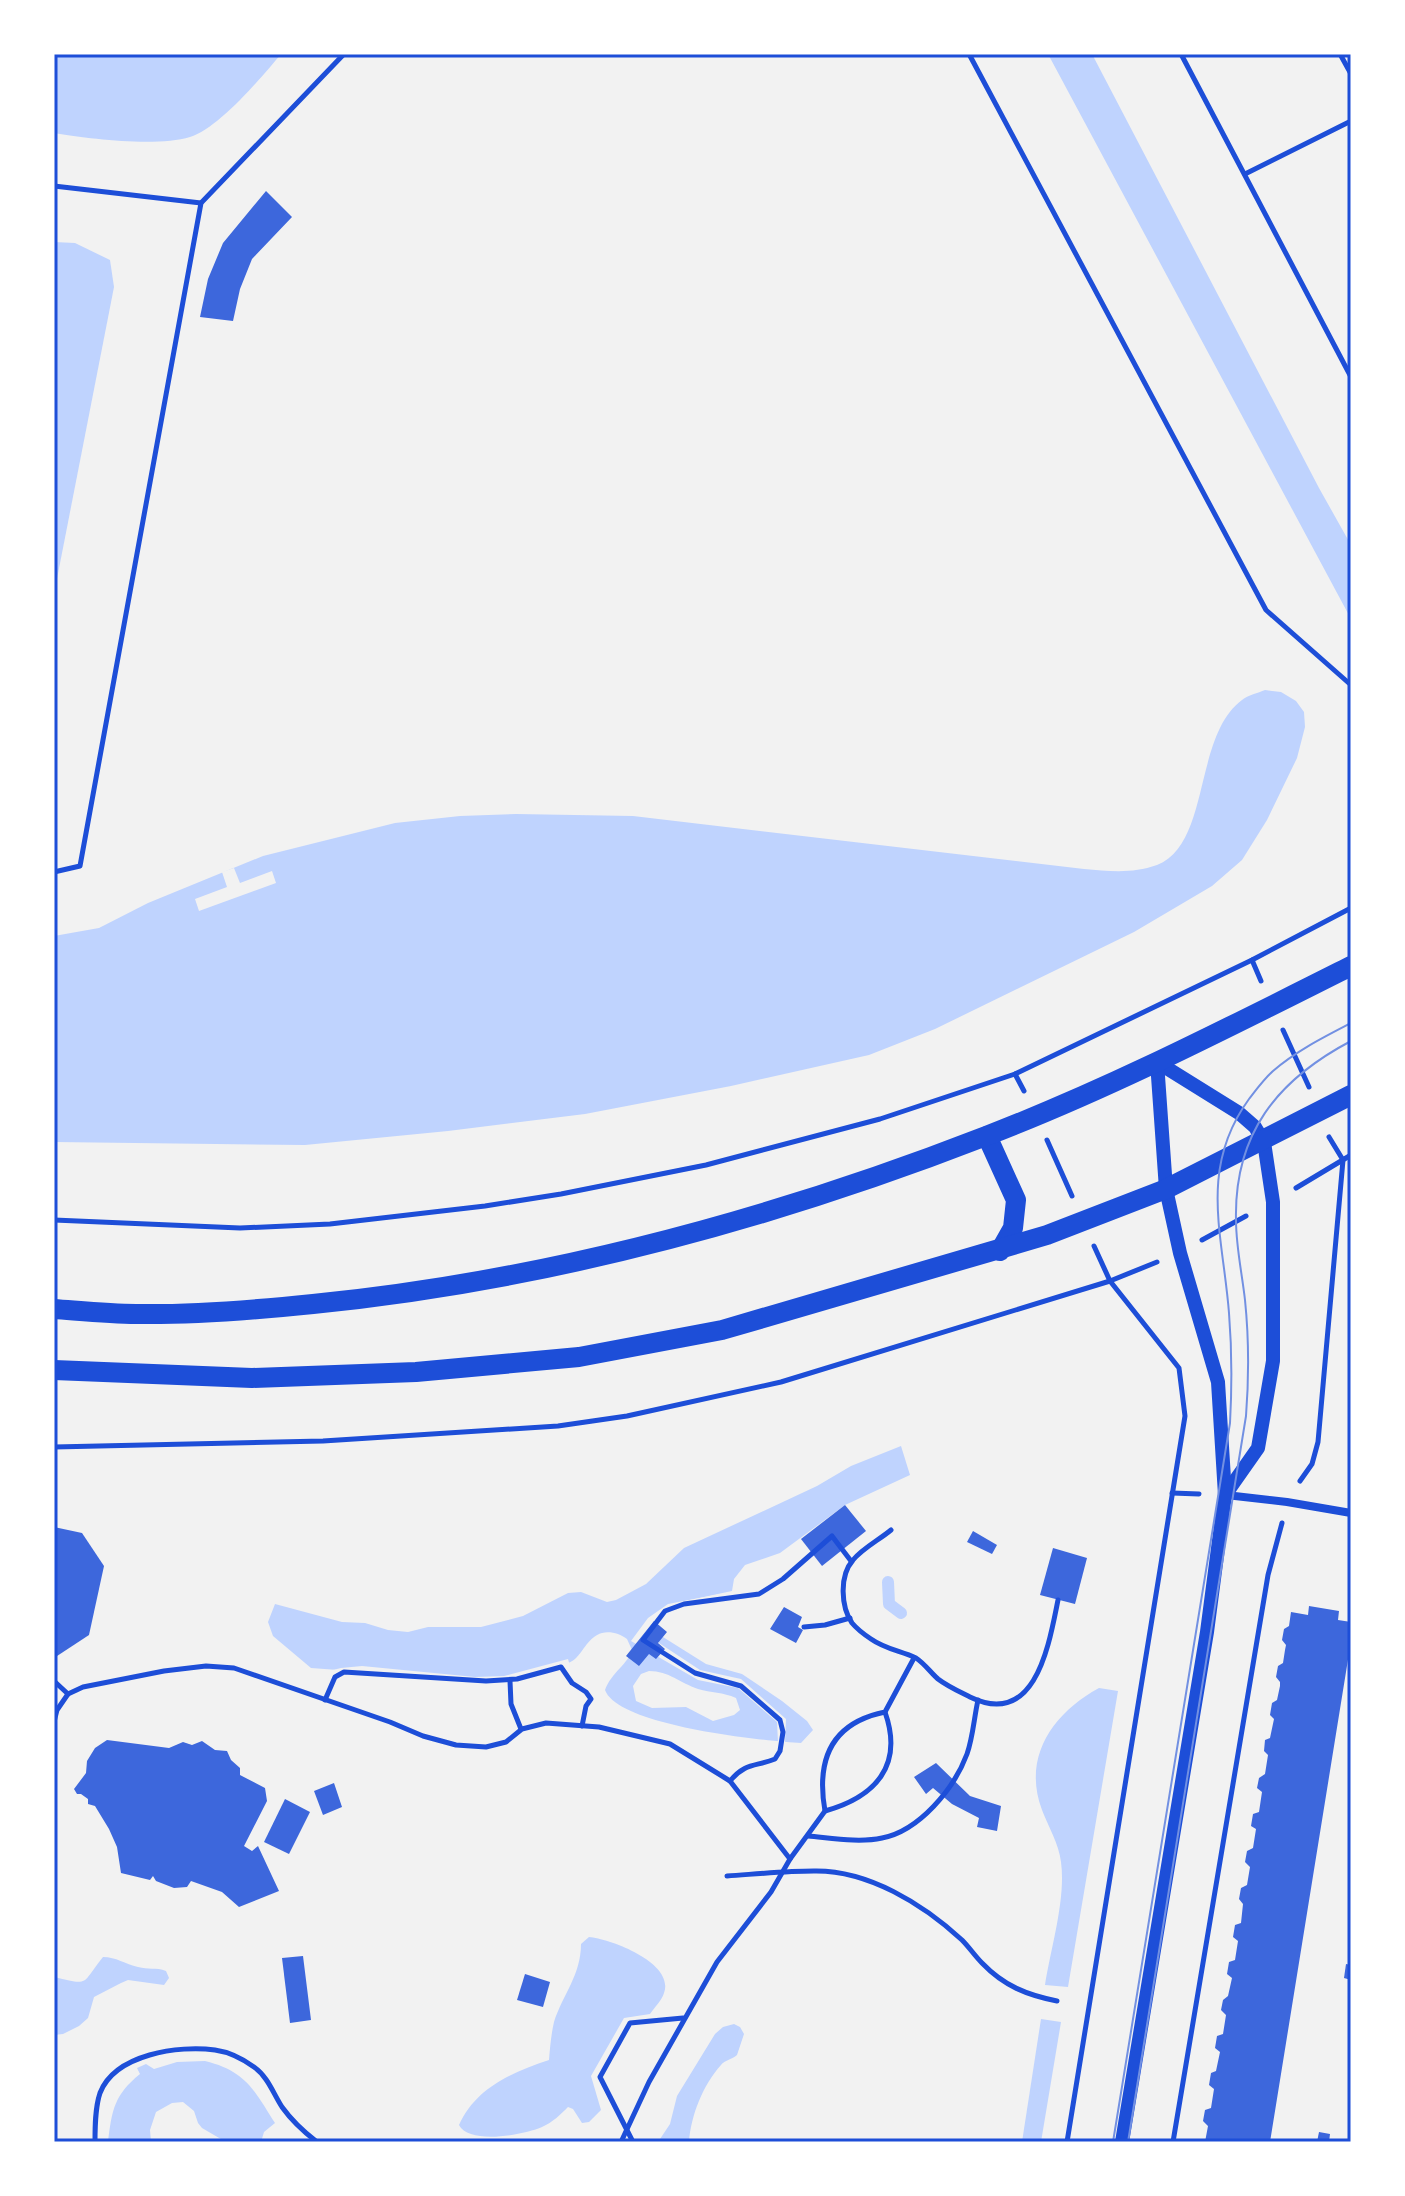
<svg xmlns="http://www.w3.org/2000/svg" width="1405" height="2196" font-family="'PT Serif',serif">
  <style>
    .water { fill: #bfd3fe; fill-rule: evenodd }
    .pier { fill: #f2f2f2 }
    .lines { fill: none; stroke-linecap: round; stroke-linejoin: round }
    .stream { stroke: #bfd3fe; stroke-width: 12 }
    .building { fill: #3d67dc }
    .path { stroke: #1d4ed8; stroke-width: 5 }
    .minor { stroke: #1d4ed8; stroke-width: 8 }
    .tertiary { stroke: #1d4ed8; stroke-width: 14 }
    .primary { stroke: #1d4ed8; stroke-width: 20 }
    .tram { stroke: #7290e2; stroke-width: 2 }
    .neatline { fill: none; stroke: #1d4ed8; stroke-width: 3 }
  </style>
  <rect width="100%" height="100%" fill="#f2f2f2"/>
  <g class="water">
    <path d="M54,54H281C262,77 218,129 190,137C157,147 89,139 54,133Z"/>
    <path d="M1048,54H1092L1319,488L1351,545V619Z"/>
    <path d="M54,242L75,243L110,260L114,287L54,594Z"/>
    <path d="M1265,690L1281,692L1296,701L1304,712L1305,727L1297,758L1267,820L1242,860L1212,886L1134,932L935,1029L869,1055L731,1086L585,1114L448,1131L305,1145L54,1142V936L99,928L148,903L263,856L395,823L460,816L516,814L633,816L1084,869C1109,871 1132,874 1157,865C1211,844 1193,736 1242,700C1248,695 1258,693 1265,690Z"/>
    <path d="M901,1446L910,1475L845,1505L780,1553L745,1565L734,1579L732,1591L685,1601L655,1615V1632L706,1664L742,1674L782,1701L807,1721L813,1730L801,1743C764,1741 618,1726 605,1690C611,1673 629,1663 632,1650L627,1639C620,1634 611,1631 602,1633C588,1637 584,1651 575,1659C565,1668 516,1679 501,1682L311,1668L273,1636L268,1622L275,1604L342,1622L365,1623L388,1630L408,1632L428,1627H481L523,1616L568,1593L581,1592L607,1602L616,1600L646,1584L684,1548L817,1486L851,1466ZM649,1671C669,1671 680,1683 698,1689C711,1693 723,1692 736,1698L740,1710L734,1715L713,1721L686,1707L652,1708L636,1701L633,1686L641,1674Z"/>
    <path d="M1099,1688L1118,1691L1068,1987L1045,1985C1051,1947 1066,1899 1061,1862C1059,1844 1048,1826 1042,1810C1022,1757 1053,1713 1099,1688Z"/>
    <path d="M589,1937C611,1939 675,1963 664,1993C662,2000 654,2008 650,2014L624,2018L591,2076L601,2110L589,2122L582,2123L573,2109L568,2107C560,2115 553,2122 542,2127C524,2135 469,2145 459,2125C476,2087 513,2072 549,2060C550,2048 551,2035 554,2022C563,1994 581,1975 581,1944Z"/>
    <path d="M103,1957C116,1957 125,1964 138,1967C148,1970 156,1967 166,1971L169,1978L164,1985L128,1980L121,1983L94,1997L88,2018L79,2026L63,2034L54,2035V1977C91,1986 81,1984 103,1957Z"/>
    <path d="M1041,2019L1061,2022L1041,2142H1022Z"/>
    <path d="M734,2024L740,2027L744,2034L737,2055C731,2060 725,2060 721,2065C703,2085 691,2115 689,2142H658L670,2124L677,2096L715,2034L723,2027Z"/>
    <path d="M205,2061C246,2071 254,2090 275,2123L264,2132L261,2142H226L202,2128L198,2123L194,2111L183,2102L172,2103L156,2112L150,2130L151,2142H108C112,2110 114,2095 140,2074L137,2068L146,2064L154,2069L177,2062Z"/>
  </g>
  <g class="pier">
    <path d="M234,868L240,883L272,871L276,883L199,911L195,899L227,887L222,872Z"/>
    <path d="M736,1591L734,1595L721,1600L673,1609L658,1618L656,1636L659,1643L700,1670L741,1679L786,1719L785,1742H778L777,1722L738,1688L698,1680L631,1641L648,1618L668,1604Z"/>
    <path d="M568,1659L570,1666L502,1686L475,1687L365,1675L331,1674L333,1670L341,1668L362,1666L475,1677L504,1676Z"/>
  </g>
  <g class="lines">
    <path class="stream" d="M888,1582L889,1604L901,1613"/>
  </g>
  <g class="building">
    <path d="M266,191L292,217L252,259L240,289L233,321L200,317L208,279L223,243Z"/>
    <path d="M845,1505L866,1531L822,1566L801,1539Z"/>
    <path d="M54,1527L82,1533L104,1566L89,1635L54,1658Z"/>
    <path d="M973,1531L997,1545L992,1554L967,1542Z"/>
    <path d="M1053,1548L1087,1558L1075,1604L1040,1595Z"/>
    <path d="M1309,1606L1339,1611L1338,1620L1351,1622V1641L1270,2142H1205L1208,2126L1203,2121L1205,2110L1211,2108L1214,2089L1209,2085L1211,2073L1216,2071L1220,2052L1215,2048L1217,2036L1223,2034L1226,2015L1221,2010L1223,2000L1228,1996L1232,1978L1227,1974L1229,1962L1235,1960L1238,1941L1233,1937L1235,1925L1241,1923L1243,1904L1239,1899L1241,1888L1247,1885L1250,1867L1245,1862L1247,1851L1253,1848L1256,1829L1251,1826L1253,1814L1259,1812L1262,1792L1257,1788L1259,1778L1265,1774L1268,1755L1264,1751L1265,1740L1270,1738L1274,1719L1270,1715L1272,1703L1277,1700L1280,1686V1682L1276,1677L1278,1666L1283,1663L1285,1650L1286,1645L1282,1640L1284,1629L1289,1626L1291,1612L1308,1615Z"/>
    <path d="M784,1607L802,1617L798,1627L803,1630L796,1643L770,1629Z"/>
    <path d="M654,1621L667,1632L658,1643L665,1649L656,1659L649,1654L639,1666L626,1656Z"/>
    <path d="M107,1740L169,1748L183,1742L192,1745L202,1741L215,1750L227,1751L231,1760L240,1768V1775L265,1788L267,1801L244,1846L252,1851L258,1846L279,1891L239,1907L222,1892L191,1881L187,1887L174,1888L156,1881L153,1876L150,1880L121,1873L117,1847L109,1829L95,1806L88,1804V1799L81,1794H77L74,1789L86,1773L87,1761L95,1748Z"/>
    <path d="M936,1763L970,1796L1001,1806L997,1831L977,1827L979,1818L952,1804L933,1788L926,1794L914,1777Z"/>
    <path d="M334,1783L342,1807L323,1815L314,1791Z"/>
    <path d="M285,1799L310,1812L289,1854L264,1842Z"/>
    <path d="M303,1956L311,2020L290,2023L282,1958Z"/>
    <path d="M1346,1964L1351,1965V1980L1344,1978Z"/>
    <path d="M525,1974L550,1982L543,2007L517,2000Z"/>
    <path d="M1319,2132L1330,2134L1329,2142H1317Z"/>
  </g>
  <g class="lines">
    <g class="path">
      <path d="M969,54L1266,610L1351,685"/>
      <path d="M1181,54L1351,377"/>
      <path d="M1340,54L1351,74"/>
      <path d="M1245,174L1351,121"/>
      <path d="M54,186L201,203"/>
      <path d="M54,872L80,866L201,203L344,54"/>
      <path d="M1252,960L1261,981"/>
      <path d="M1283,1030L1309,1087"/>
      <path d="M1015,1074L1024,1091"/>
      <path d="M1047,1140L1072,1196"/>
      <path d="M1296,1188L1351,1155"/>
      <path d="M54,1220L240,1228L330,1224L485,1206L561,1194L706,1165L880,1119L1015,1074L1252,960L1351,908"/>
      <path d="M1202,1240L1246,1216"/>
      <path d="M54,1447L323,1441L558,1426L627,1416L781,1382L1110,1281L1157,1262"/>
      <path d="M1300,1481L1312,1464L1318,1442L1343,1160L1329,1137"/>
      <path d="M1172,1493L1199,1494"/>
      <path d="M891,1530C879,1540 863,1548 853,1560C839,1576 841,1607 852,1623C857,1629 865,1635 871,1639C885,1649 901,1651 916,1658C925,1664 930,1672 938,1679C947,1686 960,1692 970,1697C1036,1729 1049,1644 1058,1600"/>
      <path d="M804,1627L825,1625L850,1618"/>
      <path d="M54,1681L68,1694"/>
      <path d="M510,1681L511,1704L521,1729"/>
      <path d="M325,1700L335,1677L344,1672L486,1681L517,1679L561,1667L572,1683L586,1692L591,1699L586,1706L582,1726"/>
      <path d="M54,1722L57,1710L68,1694L83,1687L164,1671L206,1666L234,1668L390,1722L423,1736L456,1745L486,1747L506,1742L522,1729L546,1723L599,1727L670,1744L730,1781L790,1859"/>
      <path d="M730,1781C746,1762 755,1767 775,1759L780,1751L783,1732L780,1720L741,1686L695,1673L643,1640L665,1611L684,1604L759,1594L783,1579L832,1536L851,1561"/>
      <path d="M825,1811C875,1797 904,1766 885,1712"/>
      <path d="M808,1836C831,1838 859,1843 882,1838C919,1831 954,1789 967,1754C973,1737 974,1718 978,1700"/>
      <path d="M727,1876C756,1874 785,1871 814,1871C868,1870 923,1904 962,1940C969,1947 975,1956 982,1963C1004,1986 1027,1995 1057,2001"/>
      <path d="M95,2142C95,2127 95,2108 100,2093C115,2054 179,2045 215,2050C229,2052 243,2059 254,2067C268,2077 273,2093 282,2107C292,2121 304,2132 317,2142"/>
      <path d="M621,2142L649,2082L717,1962L771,1892L790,1859L825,1811C816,1760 831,1723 885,1712L914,1658"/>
      <path d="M633,2142L600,2077L630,2023L683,2018"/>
      <path d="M1067,2142L1185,1416L1179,1368L1110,1281L1094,1246"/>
      <path d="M1173,2142L1268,1575L1282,1523"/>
    </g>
    <path class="minor" d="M1226,1495L1287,1502L1351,1513"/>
    <g class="tertiary">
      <path d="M1157,1062L1239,1113L1255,1127L1264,1142L1273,1202V1361L1258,1448L1225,1495"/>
      <path d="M1122,2142L1207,1632L1225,1495L1218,1382L1180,1253L1166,1189L1157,1062"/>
    </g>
    <g class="primary">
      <path d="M987,1136L1016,1200L1013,1228L1000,1251"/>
      <path d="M54,1309C81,1311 109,1314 136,1314C195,1315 254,1310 313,1304C544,1281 770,1220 986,1136C1111,1088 1231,1026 1351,966"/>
      <path d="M54,1370L252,1378L416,1372L579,1357L722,1330L1047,1235L1166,1189L1351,1095"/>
    </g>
    <g class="tram">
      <path d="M1113,2142L1230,1423C1232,1386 1232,1350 1229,1313C1223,1235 1198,1169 1249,1099C1256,1090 1264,1079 1273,1071C1296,1051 1324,1037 1351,1023"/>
      <path d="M1128,2142L1246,1416C1249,1377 1249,1339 1245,1300C1242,1273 1236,1247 1236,1220C1234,1134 1277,1080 1351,1041"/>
    </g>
  </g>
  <rect width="1405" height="2196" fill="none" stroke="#ffffff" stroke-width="112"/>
  <rect x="56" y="56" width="1293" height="2084" class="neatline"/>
</svg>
